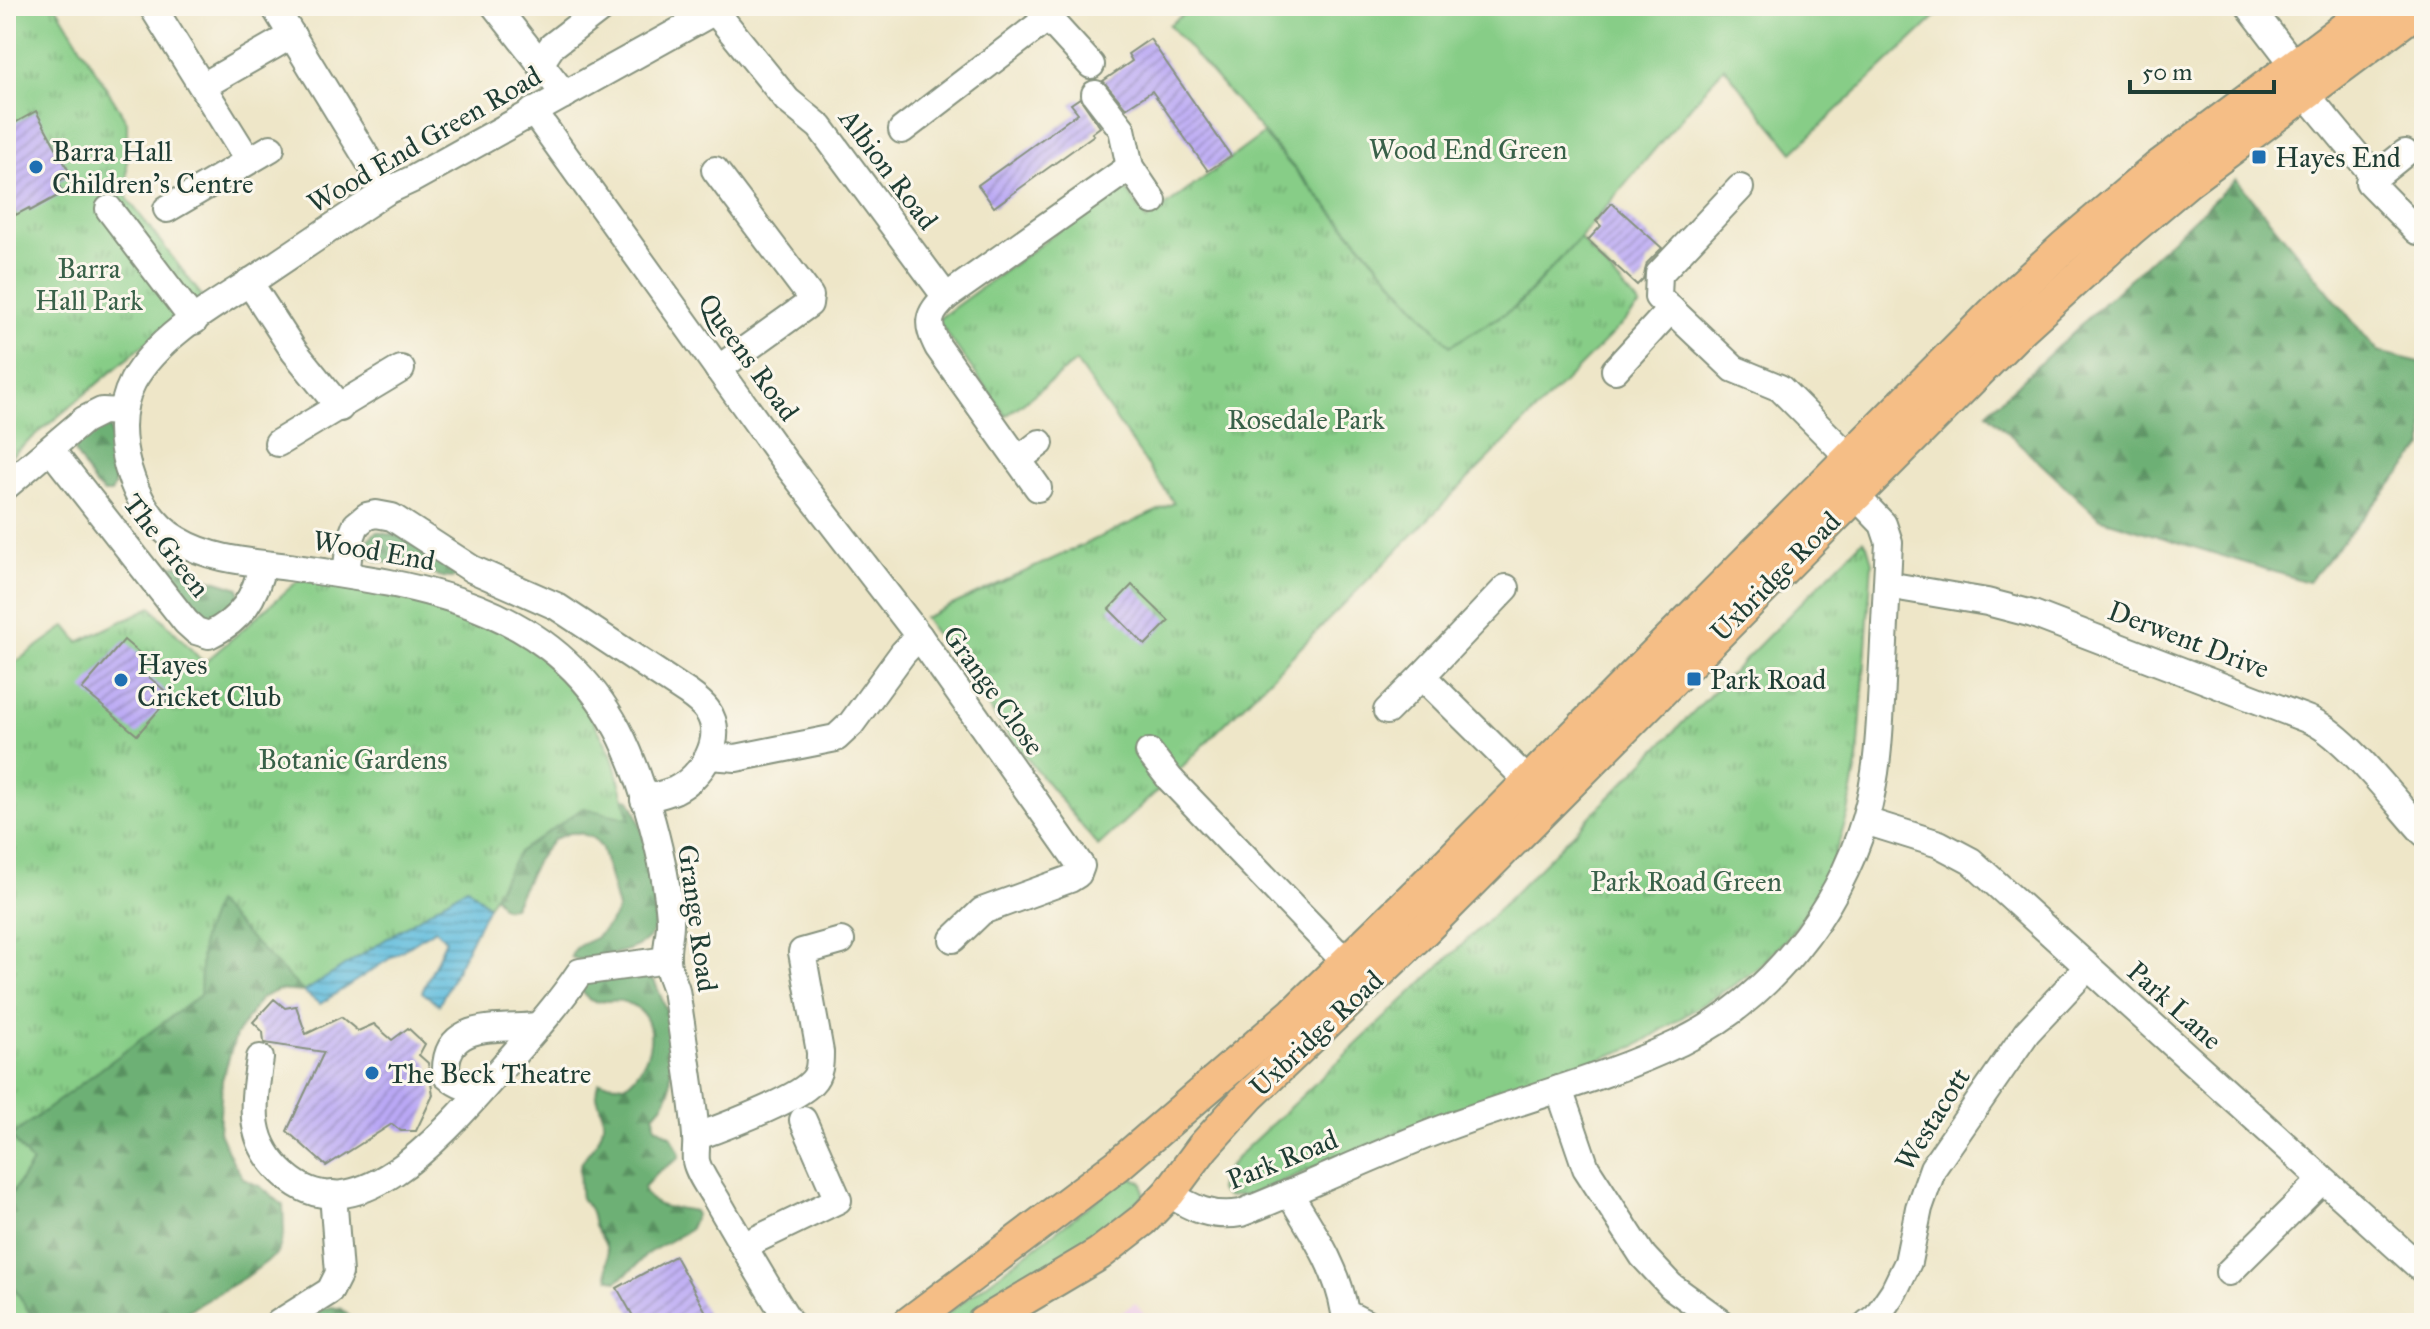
<svg xmlns="http://www.w3.org/2000/svg" width="2430" height="1329" font-family="'IM FELL Great Primer',serif">
  <style>
    .built { fill: #eed0e8 }
    .green { fill: #87cd87; stroke: #53855e; stroke-width: 2 }
    .forest { fill: url(#forest-firs); stroke: #467654; stroke-width: 2 }
    .park { fill: url(#park-tufts); stroke: #53855e; stroke-width: 2 }
    .water { fill: url(#water-rules); stroke: #3f7c88; stroke-width: 2 }
    .building { fill: url(#building-hatch) }
    .lines { fill: none; stroke-linecap: round; stroke-linejoin: round }
    .minor-casing { stroke: #86927e; stroke-width: 30 }
    .major-casing { stroke: #86927e; stroke-width: 36 }
    .minor { stroke: #fff; stroke-width: 26 }
    .major { stroke: #f5be86; stroke-width: 32 }
    .poi-dot { fill: #1f6fb2; stroke: #fbf7ec; stroke-width: 3 }
    .labels { text-anchor: middle; stroke-width: 6; stroke-linejoin: round; paint-order: stroke }
    .street-label { font-size: 28px; fill: #1f3d34; stroke: #fbf7ec }
    .park-label { font-size: 28px; fill: #396149; stroke: #fbf7ec }
    .poi-label { font-size: 28px; fill: #1f3d34; stroke: #fbf7ec; text-anchor: start }
  </style>
  <defs>
    <pattern id="forest-firs" width="22" height="20" patternUnits="userSpaceOnUse" patternTransform="scale(2)"><rect width="22" height="20" fill="#6db074"/><path d="M5 1l3.5 6h-7zM16 11l3.5 6h-7z" fill="#599060"/></pattern>
    <pattern id="park-tufts" width="24" height="20" patternUnits="userSpaceOnUse" patternTransform="scale(2)"><rect width="24" height="20" fill="#87cd87"/><path d="M3 7l-1-3M5 7V3M7 7l1-3M15 17l-1-3M17 17v-4M19 17l1-3" fill="none" stroke="#6ea86f"/></pattern>
    <pattern id="water-rules" width="6" height="5" patternUnits="userSpaceOnUse" patternTransform="scale(2)"><rect width="6" height="5" fill="#5fbcdd"/><path d="M0 2.5h6" fill="none" stroke="#4e9ab4"/></pattern>
    <pattern id="building-hatch" width="6" height="6" patternUnits="userSpaceOnUse" patternTransform="scale(2)"><rect width="6" height="6" fill="#baa8f5"/><path d="M-1 1l2-2M0 6l6-6M5 7l2-2" fill="none" stroke="#978ac7"/></pattern>
  </defs>
  <rect width="100%" height="100%" fill="#fbf7ec"/>
  <filter id="ink" filterUnits="userSpaceOnUse"><feTurbulence type="fractalNoise" baseFrequency=".0125" numOctaves="2"/><feDisplacementMap in="SourceGraphic" scale="16" xChannelSelector="R" yChannelSelector="G"/><feConvolveMatrix kernelMatrix="1 2 1 2 8 2 1 2 1" color-interpolation-filters="sRGB"/></filter>
  <filter id="wash" filterUnits="userSpaceOnUse"><feTurbulence type="fractalNoise" baseFrequency=".006" numOctaves="4" result="noise"/><feDisplacementMap in="SourceGraphic" scale="32" xChannelSelector="R" yChannelSelector="G"/><feGaussianBlur stdDeviation="1.8" result="paint"/><feColorMatrix in="noise" values="0 0 0 0 0 0 0 0 0 0 0 0 0 0 0 0 0 1.4 0 .05"/><feComposite in="paint" operator="in"/></filter>
  <g filter="url(#wash)">
    <rect width="100%" height="100%" fill="#eee6c8"/>
    <path class="built" d="M1135,1303L1151,1323H1105Z"/>
    <g class="green">
      <path d="M1195,6H1947L1793,152L1724,67L1580,238L1515,307L1450,346L1169,25Z"/>
      <path d="M6,1129L32,1163L6,1202Z"/>
      <path d="M1131,1178L1142,1182L1144,1195L1098,1236L958,1323H935L1118,1184Z"/>
    </g>
    <g class="forest">
      <path d="M2236,179L2378,352L2424,363V446L2308,582L2099,518L1987,413Z"/>
      <path d="M101,424L110,427C112,443 120,481 111,493H104L95,485L75,452L76,439Z"/>
      <path d="M376,532L398,536L462,574L453,578L442,577L397,564L377,561L363,553L365,542Z"/>
      <path d="M179,565L204,577L239,588L240,597L211,621L199,620L164,574L168,566Z"/>
      <path d="M618,796L630,800C644,822 659,907 653,932C641,954 601,955 579,960L571,957C576,942 587,945 597,936C605,929 614,919 618,909L602,848L593,838L580,833H569L554,839L538,858L513,907L503,908L494,895L472,885L464,890L220,797Z"/>
      <path d="M215,902L304,992L278,990L261,998L236,1035L222,1080L219,1132L234,1164L244,1179L261,1187L283,1205L284,1232L278,1253L249,1275L167,1323H35L6,1273V1202L32,1163L11,1136L200,995L202,938Z"/>
      <path d="M637,975L654,980L669,1016L672,1038L670,1091L663,1105L654,1115L655,1126L671,1136L680,1154L678,1159L658,1172L643,1188C652,1212 675,1206 694,1211L696,1215L689,1230L648,1253L635,1267L617,1281L609,1278C605,1268 609,1257 606,1247C604,1238 597,1233 594,1226C592,1219 593,1214 589,1208C587,1204 583,1202 581,1198C580,1195 579,1171 580,1167C585,1151 601,1145 603,1124C605,1109 591,1095 599,1082L625,1085C652,1066 665,1015 625,1002C614,998 603,1003 593,1001C586,1000 583,992 580,987L584,983Z"/>
      <path d="M332,1307L341,1309L357,1323H312L313,1316L322,1309Z"/>
    </g>
    <g class="park">
      <path d="M6,6H56L127,122V198L202,296L6,460Z"/>
      <path d="M1263,134L1450,346L1516,307L1580,238L1640,306L1170,779L1098,846L1009,736L924,618L1174,503L1076,362L1006,416L937,320L1123,184L1147,220Z"/>
      <path d="M1863,540L1867,545L1872,562L1858,759L1848,813L1827,880L1810,909L1786,939L1759,967L1737,983L1636,1046L1432,1118L1250,1195L1226,1197L1219,1190L1222,1175L1239,1155L1481,927Z"/>
      <path d="M300,579L407,596L489,621L543,655L581,699L611,753L630,819L583,808L519,852L488,906L467,887L304,992L215,903L202,938L200,995L11,1136L6,1129V669L66,626L79,642L151,607L204,663Z"/>
      <path d="M6,1273L35,1323H6Z"/>
    </g>
    <path class="water" d="M467,887L488,906L439,1005L422,992L446,940L435,929L320,1004L304,992Z"/>
    <g id="blocks">
      <g class="building">
        <path d="M1150,39L1231,156L1208,171L1152,91L1126,108L1103,81L1132,61L1128,54Z"/>
        <path d="M1080,98L1100,127L1092,133L1094,135L994,207L978,185L1078,113L1071,104Z"/>
        <path d="M36,111L71,175L57,182L63,193L30,211L29,208L16,215L6,195V128Z"/>
        <path d="M1612,203L1662,248L1647,263L1643,279L1637,285L1588,240L1601,226L1596,221Z"/>
        <path d="M1132,585L1169,621L1145,645L1109,609Z"/>
        <path d="M124,640L150,662L142,671L171,696L137,735L82,689Z"/>
        <path d="M274,999L285,1008L296,1006L306,1034L341,1017L358,1031L374,1024L392,1040L408,1028L425,1044L419,1055L428,1063L433,1095L416,1131H401L392,1124L326,1166L287,1131L324,1052L264,1043L263,1032L253,1022Z"/>
        <path d="M675,1256L712,1323H637L617,1288Z"/>
      </g>
    </g>
  </g>
  <g filter="url(#ink)">
    <use href="#blocks" fill-opacity="0" stroke="#86927e" stroke-width="2"/>
    <g class="lines">
      <g class="minor-casing">
        <g id="minor">
          <path d="M152,6L248,160"/>
          <path d="M274,6L387,191"/>
          <path d="M495,6L565,95"/>
          <path d="M724,6L413,179L387,191C344,219 301,248 258,277C215,305 159,335 133,381C118,409 120,439 128,468C137,498 151,524 178,540C211,560 251,562 289,567C417,585 550,602 618,730C643,778 666,864 670,918C671,932 666,945 667,959C667,969 673,980 676,990C678,1001 679,1012 681,1023C686,1060 693,1098 696,1136C697,1144 695,1153 696,1161C699,1175 712,1191 719,1204C742,1244 765,1284 790,1323"/>
          <path d="M1037,6L1091,65"/>
          <path d="M2249,6L2295,66"/>
          <path d="M715,11L787,100L820,127L946,297"/>
          <path d="M540,64L552,46L604,6"/>
          <path d="M203,86L292,35"/>
          <path d="M2305,93L2375,177"/>
          <path d="M1095,94L1122,129L1130,167L1153,201"/>
          <path d="M533,111L788,466L919,636L1081,866L1078,874L1070,879L982,911L953,939"/>
          <path d="M902,130L1048,18"/>
          <path d="M2405,153L2369,182L2417,231L2424,225"/>
          <path d="M715,170L810,296L809,304L718,369"/>
          <path d="M1740,188L1659,274L1658,297L1734,369L1780,388L1849,457"/>
          <path d="M109,209L194,321"/>
          <path d="M167,209L271,148"/>
          <path d="M249,282L294,351L340,408"/>
          <path d="M1615,370L1671,309"/>
          <path d="M278,443L401,369"/>
          <path d="M51,450L186,622L196,631L209,635C241,620 256,597 262,564"/>
          <path d="M1018,460L1040,443"/>
          <path d="M6,486L84,420L102,411L122,412"/>
          <path d="M1038,488L938,347C926,323 927,315 946,297L1130,167"/>
          <path d="M346,575L350,541L356,525L367,516L376,514L392,517L472,569L556,606L688,693C695,698 702,703 707,710C727,738 702,777 675,790C665,794 654,796 644,800"/>
          <path d="M1887,585L1987,602L2033,614L2312,721C2348,738 2395,801 2424,833"/>
          <path d="M1506,588L1422,676L1528,781"/>
          <path d="M1387,711L1422,676"/>
          <path d="M1149,752L1170,779L1334,950L1349,961"/>
          <path d="M709,756L736,758L836,738L851,724L903,653L919,636"/>
          <path d="M1865,821L1939,844L1971,861L2424,1271"/>
          <path d="M260,1058C253,1106 246,1141 286,1176C359,1241 455,1120 499,1071C527,1039 556,1008 580,972L667,960"/>
          <path d="M484,1087C468,1089 459,1086 446,1075C443,1019 498,1030 538,1026"/>
          <path d="M1559,1089L1586,1168L1643,1256L1671,1286L1722,1323"/>
          <path d="M696,1137C722,1127 795,1101 812,1082C820,1074 820,1063 820,1052L802,952L841,941"/>
          <path d="M1169,1193C1192,1209 1213,1218 1241,1213C1310,1186 1377,1153 1447,1127C1525,1098 1606,1078 1681,1042C1769,999 1837,913 1865,819C1880,768 1880,716 1883,663C1885,623 1887,583 1889,542L1883,524L1855,495"/>
          <path d="M1289,1193C1313,1232 1338,1268 1345,1313L1365,1323"/>
          <path d="M743,1246L838,1200L803,1120"/>
          <path d="M2229,1272L2322,1180"/>
          <path d="M279,1323L330,1291L339,1273L333,1194"/>
          <path d="M1868,1323L1877,1316L1894,1291L1908,1262L1919,1208L1933,1168L2027,1032L2087,968"/>
        </g>
      </g>
      <g class="major-casing">
        <g id="major">
          <path d="M909,1323L1118,1165L1294,1013L1447,864L2001,305L2064,247L2157,168L2374,6"/>
          <path d="M983,1323L1099,1254L1143,1220L1169,1193L1203,1147L1249,1096L1423,931L2019,331L2131,229L2188,181L2423,6"/>
        </g>
      </g>
      <use href="#minor" class="minor"/>
      <use href="#major" class="major"/>
    </g>
  </g>
  <g class="poi-dot">
    <rect x="2251" y="149" width="16" height="16" rx="4"/>
    <circle cx="36" cy="167" r="8"/>
    <rect x="1686" y="671" width="16" height="16" rx="4"/>
    <circle cx="121" cy="680" r="8"/>
    <circle cx="372" cy="1073" r="8"/>
  </g>
  <g class="labels">
    <g class="street-label">
      <text transform="translate(424 139) rotate(-30)" y="10">Wood End Green Road</text>
      <text transform="translate(889 169) rotate(53)" y="10">Albion Road</text>
      <text transform="translate(749 357) rotate(54)" y="10">Queens Road</text>
      <text transform="translate(167 545) rotate(52)" y="10">The Green</text>
      <text transform="translate(374 550) rotate(10)" y="10">Wood End</text>
      <text transform="translate(1775 576) rotate(-45)" y="10">Uxbridge Road</text>
      <text transform="translate(2189 639) rotate(21)" y="10">Derwent Drive</text>
      <text transform="translate(994 690) rotate(54)" y="10">Grange Close</text>
      <text transform="translate(698 918) rotate(82)" y="10">Grange Road</text>
      <text transform="translate(2175 1005) rotate(42)" y="10">Park Lane</text>
      <text transform="translate(1316 1033) rotate(-43)" y="10">Uxbridge Road</text>
      <text transform="translate(1932 1119) rotate(-58)" y="10">Westacott</text>
      <text transform="translate(1282 1159) rotate(-22)" y="10">Park Road</text>
    </g>
    <g class="park-label">
      <text x="1468" y="159">Wood End Green</text>
      <text x="89" y="278">Barra<tspan x="89" dy="32">Hall Park</tspan></text>
      <text x="1306" y="429">Rosedale Park</text>
      <text x="353" y="769">Botanic Gardens</text>
      <text x="1686" y="891">Park Road Green</text>
    </g>
    <g class="poi-label">
      <text x="52" y="161">Barra Hall<tspan x="52" dy="32">Children's Centre</tspan></text>
      <text x="2275" y="167">Hayes End</text>
      <text x="137" y="674">Hayes<tspan x="137" dy="32">Cricket Club</tspan></text>
      <text x="1710" y="689">Park Road</text>
      <text x="388" y="1083">The Beck Theatre</text>
    </g>
  </g>
  <rect width="2430" height="1329" fill="none" stroke="#fbf7ec" stroke-width="32"/>
  <path d="M2130 80v12h144v-12" fill="none" stroke="#1f3d34" stroke-width="4"/>
  <text x="2142" y="80" font-size="24" fill="#1f3d34" stroke="#fbf7ec" stroke-width="6" paint-order="stroke">50 m</text>
</svg>
